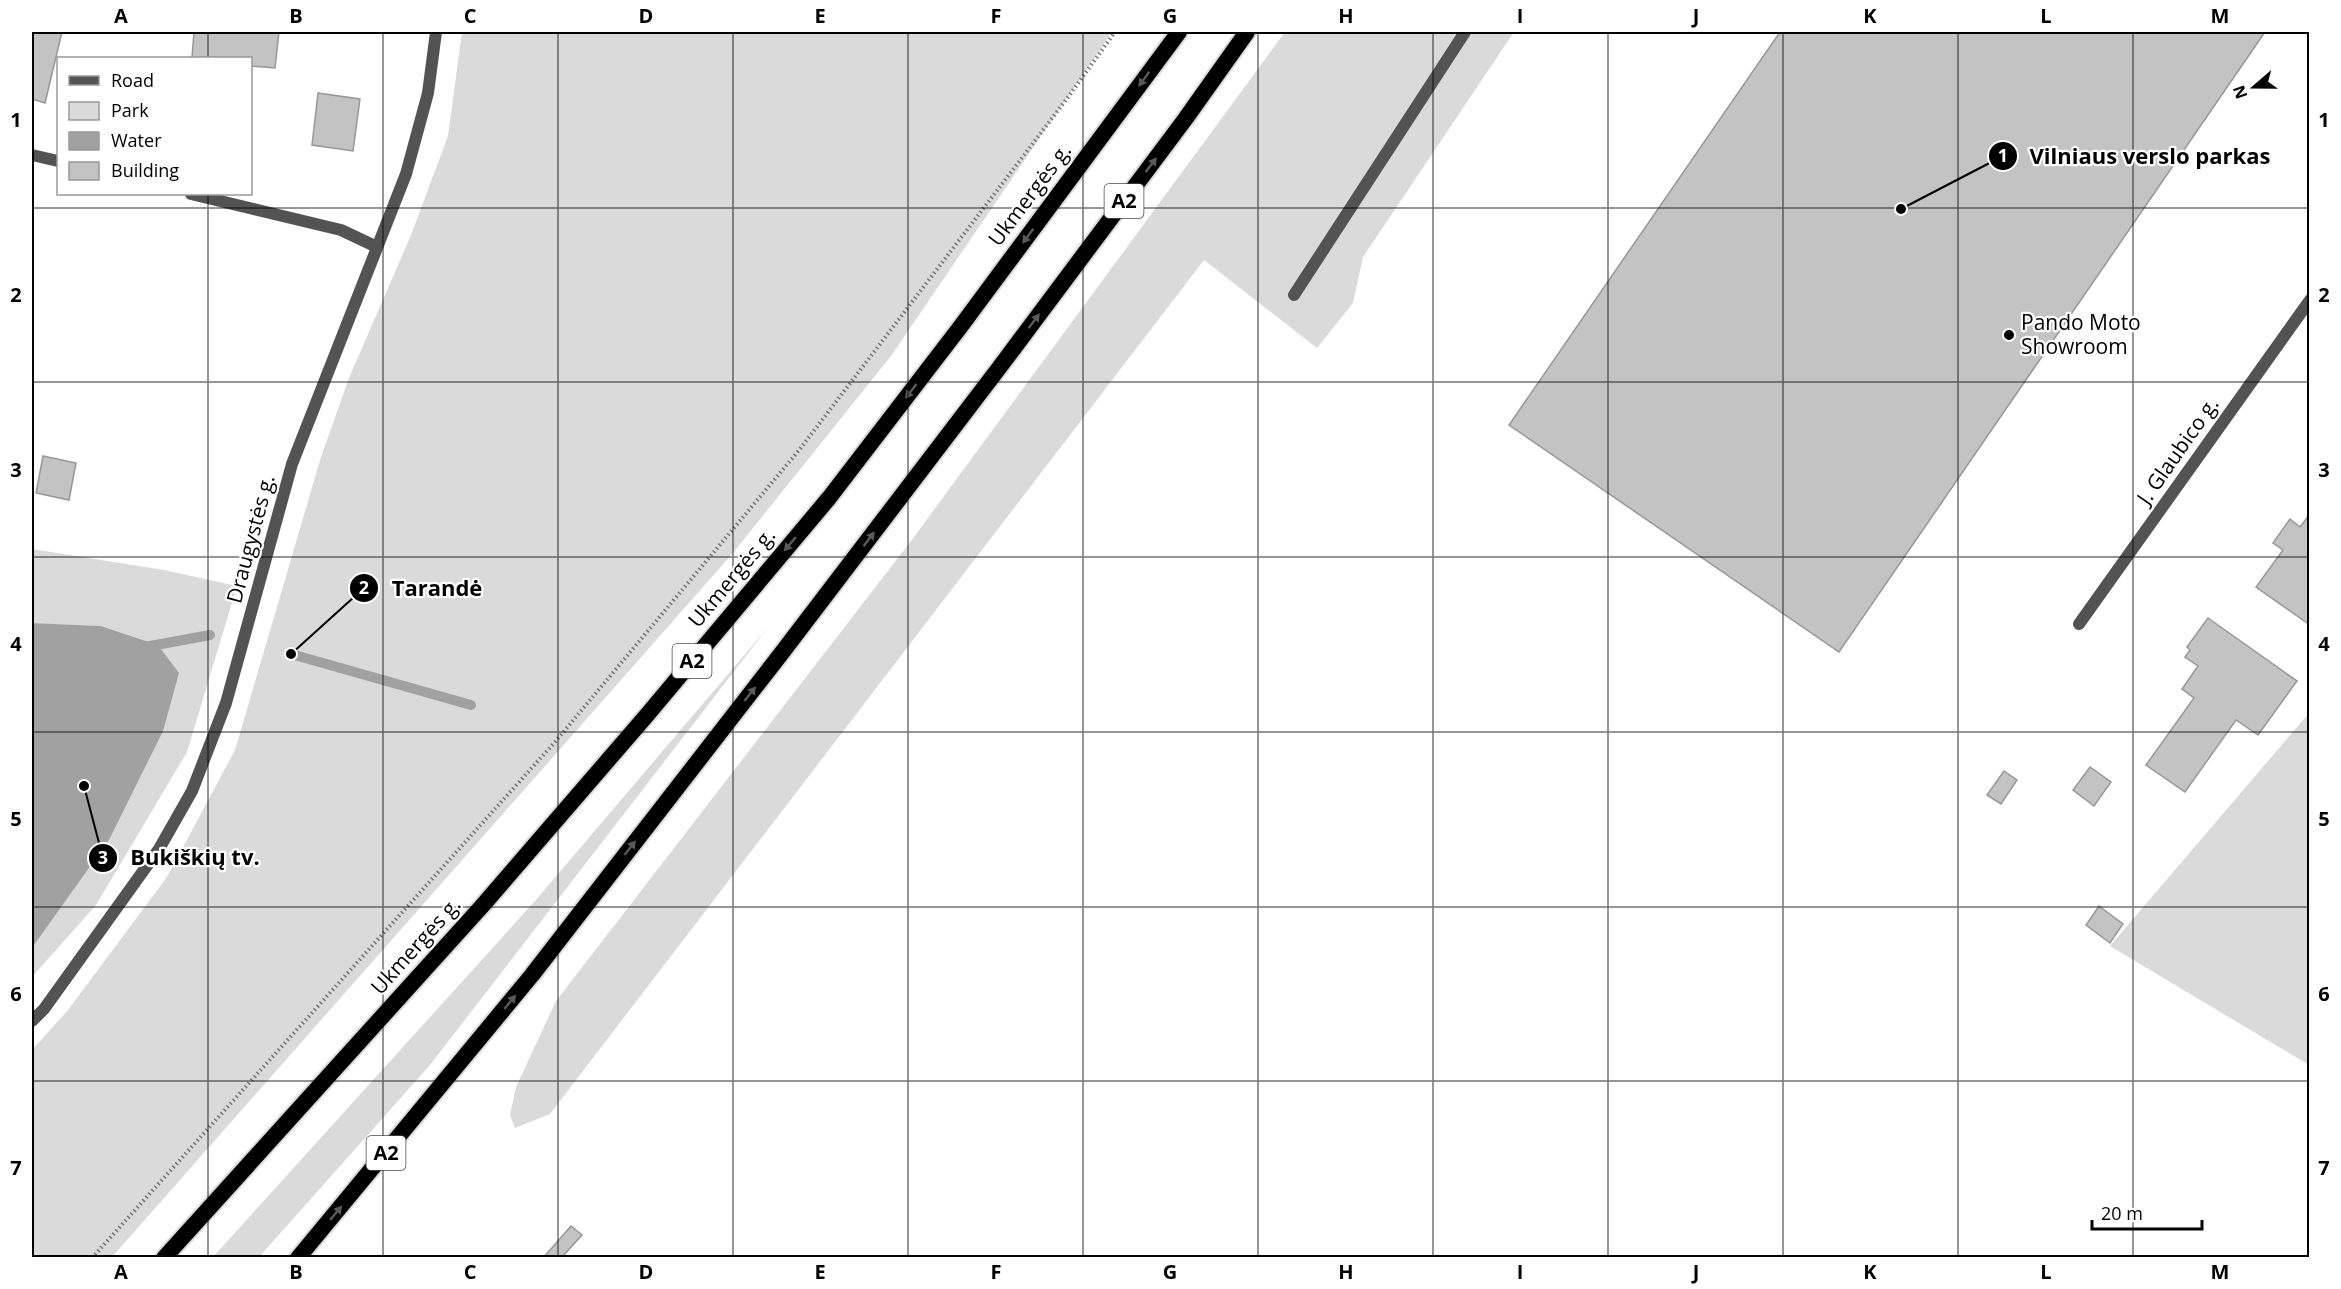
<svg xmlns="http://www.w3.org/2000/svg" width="2341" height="1289" font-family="'Open Sans',sans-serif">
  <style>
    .green { fill: #dadada }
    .water { fill: #a1a1a1 }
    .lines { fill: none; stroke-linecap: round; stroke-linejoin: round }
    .stream { stroke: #a1a1a1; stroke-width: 10 }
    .building { fill: #c3c3c3; stroke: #979797; stroke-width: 1.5 }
    .trunk-casing { stroke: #dbdbdb; stroke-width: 20 }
    .path { stroke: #757575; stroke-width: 4; stroke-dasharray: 1.5 3; stroke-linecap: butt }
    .minor { stroke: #535353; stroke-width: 12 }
    .tertiary { stroke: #535353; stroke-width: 12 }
    .trunk { stroke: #000; stroke-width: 16 }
    .oneway { fill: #595959 }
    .grid { fill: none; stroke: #000; stroke-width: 1.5; stroke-opacity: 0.55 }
    .poi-dot { fill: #000; stroke: #fff; stroke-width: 2 }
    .labels { text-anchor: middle; stroke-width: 4.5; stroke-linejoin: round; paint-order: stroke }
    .shield { fill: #fff; stroke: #4c4c4c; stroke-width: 1.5 }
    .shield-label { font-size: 20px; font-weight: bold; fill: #000 }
    .street-label { font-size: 21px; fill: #000; stroke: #fff }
    .poi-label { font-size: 21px; fill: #000; stroke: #fff; text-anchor: start }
    .leader { fill: none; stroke: #000; stroke-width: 2 }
    .callout-dot { fill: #000; stroke: #fff; stroke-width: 2 }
    .mark-label { font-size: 18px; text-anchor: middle; font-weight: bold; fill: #fff }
    .callout-label { font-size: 22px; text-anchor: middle; font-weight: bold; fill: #000; stroke: #fff; stroke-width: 4.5; stroke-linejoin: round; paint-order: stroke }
    .neatline { fill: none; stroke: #000; stroke-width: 2 }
    .grid-label { font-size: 20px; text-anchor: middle; font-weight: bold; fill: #000 }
  </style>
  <rect width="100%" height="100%" fill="#fff"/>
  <g class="green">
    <path d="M462,32H1112L891,356L733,553L112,1257H32V1050L68,1010L167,877L235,750L321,457L349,378L411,235L448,136Z"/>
    <path d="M1285,32H1514L1363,257L1353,303L1317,348L1204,260L550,1114L515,1128L510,1115L516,1087L556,1001L911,541Z"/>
    <path d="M32,549L164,570L237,586L187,752L96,905L32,977V948L109,840L179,674L158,645L101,626L32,623Z"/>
    <path d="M769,626L430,1065L259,1257H213L535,901Z"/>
    <path d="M2309,713V1065L2110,946Z"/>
  </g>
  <path class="water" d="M32,623L101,626L158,645L179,673L163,731L109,840L32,948Z"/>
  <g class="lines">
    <g class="stream">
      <path d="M145,647L210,635"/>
      <path d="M291,654L471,705"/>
    </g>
  </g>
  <g class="building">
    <path d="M32,32H62L45,103L32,99Z"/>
    <path d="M194,32H279L275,68L250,66V58H192Z"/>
    <path d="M1780,32H2265L1839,652L1509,425Z"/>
    <path d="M318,93L360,99L353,151L312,145Z"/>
    <path d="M43,456L76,463L69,500L36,493Z"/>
    <path d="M2310,514V619L2307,623L2256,587L2283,550L2273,543L2290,519L2300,527Z"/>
    <path d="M2208,618L2297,681L2258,735L2236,720L2185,792L2146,765L2194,698L2182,689L2198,666L2185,657L2190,650L2187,647Z"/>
    <path d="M2090,767L2111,782L2094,806L2073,790Z"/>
    <path d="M2004,771L2017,780L2001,804L1987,795Z"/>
    <path d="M2099,906L2123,924L2110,943L2086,925Z"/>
    <path d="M571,1226L582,1235L563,1256L565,1258H543Z"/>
  </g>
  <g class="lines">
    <g class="trunk-casing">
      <g id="trunk">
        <path d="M164,1258L483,905L647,715L829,498L961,326L1179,32"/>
        <path d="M298,1258L532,975L784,650L999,368L1186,118L1247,32"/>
      </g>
    </g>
    <path class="path" d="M92,1258L555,742L800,449L1066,100L1115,32"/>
    <g class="minor">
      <path d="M32,155L58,161"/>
      <path d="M191,194L341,230L377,247"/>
      <path d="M1294,295L1465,32"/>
      <path d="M2079,624L2310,300"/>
    </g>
    <path class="tertiary" d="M32,1021L44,1009L159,849L192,791L226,703L292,464L406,174L428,93L436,32"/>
    <use href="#trunk" class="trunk"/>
  </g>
  <defs><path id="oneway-solid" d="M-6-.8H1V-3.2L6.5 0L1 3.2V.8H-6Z" transform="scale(1.5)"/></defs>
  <g class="oneway">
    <use href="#oneway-solid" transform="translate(1144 79) rotate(126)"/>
    <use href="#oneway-solid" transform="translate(1151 165) rotate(-53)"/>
    <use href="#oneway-solid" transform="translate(1028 236) rotate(127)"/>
    <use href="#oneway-solid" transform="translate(1034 321) rotate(-53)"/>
    <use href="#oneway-solid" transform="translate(911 391) rotate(128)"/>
    <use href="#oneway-solid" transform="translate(869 539) rotate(-53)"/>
    <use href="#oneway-solid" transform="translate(790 544) rotate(130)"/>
    <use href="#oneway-solid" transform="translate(750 694) rotate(-52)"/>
    <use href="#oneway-solid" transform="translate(630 848) rotate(-52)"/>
    <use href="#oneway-solid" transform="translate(510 1002) rotate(-51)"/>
    <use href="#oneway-solid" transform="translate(336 1213) rotate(-50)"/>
  </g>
  <path class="grid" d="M208,32V58M383,32V1258M558,32V1258M733,32V1258M908,32V1258M1083,32V1258M1258,32V1258M1433,32V1258M1608,32V1258M1783,32V1258M1958,32V1258M2133,32V1258M208,194V1258M32,208H2310M32,382H2310M32,557H2310M32,732H2310M32,907H2310M32,1081H2310"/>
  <circle class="poi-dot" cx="2009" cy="335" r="6"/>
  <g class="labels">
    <g class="shield">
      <rect x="1104.5" y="184" width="39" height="34" rx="4.5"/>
      <rect x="672.5" y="644" width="39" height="34" rx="4.5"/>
      <rect x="366.5" y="1136" width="39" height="34" rx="4.5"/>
    </g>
    <g class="shield-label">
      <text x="1124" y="208">A2</text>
      <text x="692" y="668">A2</text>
      <text x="386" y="1160">A2</text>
    </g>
    <g class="street-label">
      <text transform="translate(1030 195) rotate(-53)" y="7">Ukmergės g.</text>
      <text transform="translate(2178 451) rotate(-55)" y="7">J. Glaubico g.</text>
      <text transform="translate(251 539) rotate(-75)" y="7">Draugystės g.</text>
      <text transform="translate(732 578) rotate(-50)" y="7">Ukmergės g.</text>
      <text transform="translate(416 946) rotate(-48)" y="7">Ukmergės g.</text>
    </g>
    <g class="poi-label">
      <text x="2021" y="330">Pando Moto<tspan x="2021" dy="24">Showroom</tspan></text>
    </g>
  </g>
  <path class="leader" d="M1901 209L2003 156M291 654L364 588M84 786L103 858"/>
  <g class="callout-dot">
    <circle cx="1901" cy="209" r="6"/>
    <circle cx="291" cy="654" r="6"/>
    <circle cx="84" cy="786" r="6"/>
    <circle cx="2003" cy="156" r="15"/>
    <circle cx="364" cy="588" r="15"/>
    <circle cx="103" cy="858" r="15"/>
  </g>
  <g class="mark-label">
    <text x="2003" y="162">1</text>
    <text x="364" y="594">2</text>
    <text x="103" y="864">3</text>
  </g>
  <g class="callout-label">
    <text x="2150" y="164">Vilniaus verslo parkas</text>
    <text x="437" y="596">Tarandė</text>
    <text x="195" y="865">Bukiškių tv.</text>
  </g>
  <rect width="2341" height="1289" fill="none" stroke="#ffffff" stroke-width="66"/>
  <rect x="57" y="57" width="195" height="138" fill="#ffffff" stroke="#999999" stroke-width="1.5"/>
  <rect x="69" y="76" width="30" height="9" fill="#535353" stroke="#999999" stroke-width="1.5"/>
  <text x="111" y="87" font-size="18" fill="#000000">Road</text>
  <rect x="69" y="102" width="30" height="18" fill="#dadada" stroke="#999999" stroke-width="1.5"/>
  <text x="111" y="117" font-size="18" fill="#000000">Park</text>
  <rect x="69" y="132" width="30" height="18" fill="#a1a1a1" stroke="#999999" stroke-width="1.5"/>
  <text x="111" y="147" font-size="18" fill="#000000">Water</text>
  <rect x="69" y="162" width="30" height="18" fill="#c3c3c3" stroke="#999999" stroke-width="1.5"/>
  <text x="111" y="177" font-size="18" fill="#000000">Building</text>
  <g transform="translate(2254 87) rotate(250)" stroke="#ffffff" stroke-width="4.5" paint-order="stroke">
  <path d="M0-4.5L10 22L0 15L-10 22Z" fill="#000000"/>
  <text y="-9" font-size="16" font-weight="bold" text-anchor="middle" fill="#000000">N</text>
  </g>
  <path d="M2092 1220v9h110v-9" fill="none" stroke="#000000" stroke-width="3"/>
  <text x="2101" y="1220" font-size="18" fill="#000000" stroke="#ffffff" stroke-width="4.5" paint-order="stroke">20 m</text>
  <rect x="33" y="33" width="2275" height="1223" class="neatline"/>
  <g class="grid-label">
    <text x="121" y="23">A</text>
    <text x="296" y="23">B</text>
    <text x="470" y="23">C</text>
    <text x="646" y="23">D</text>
    <text x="820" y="23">E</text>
    <text x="996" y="23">F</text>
    <text x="1170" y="23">G</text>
    <text x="1346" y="23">H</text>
    <text x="1520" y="23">I</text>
    <text x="1696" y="23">J</text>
    <text x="1870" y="23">K</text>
    <text x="2046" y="23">L</text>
    <text x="2220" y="23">M</text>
    <text x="16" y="127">1</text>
    <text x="2324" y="127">1</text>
    <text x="16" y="302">2</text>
    <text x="2324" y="302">2</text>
    <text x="16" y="477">3</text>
    <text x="2324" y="477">3</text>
    <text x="16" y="651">4</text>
    <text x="2324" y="651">4</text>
    <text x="16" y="826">5</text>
    <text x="2324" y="826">5</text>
    <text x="16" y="1001">6</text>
    <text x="2324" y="1001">6</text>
    <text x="16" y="1175">7</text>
    <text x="2324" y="1175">7</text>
    <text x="121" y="1279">A</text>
    <text x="296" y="1279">B</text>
    <text x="470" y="1279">C</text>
    <text x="646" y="1279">D</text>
    <text x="820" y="1279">E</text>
    <text x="996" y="1279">F</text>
    <text x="1170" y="1279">G</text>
    <text x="1346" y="1279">H</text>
    <text x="1520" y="1279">I</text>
    <text x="1696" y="1279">J</text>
    <text x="1870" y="1279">K</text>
    <text x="2046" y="1279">L</text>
    <text x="2220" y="1279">M</text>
  </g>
</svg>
